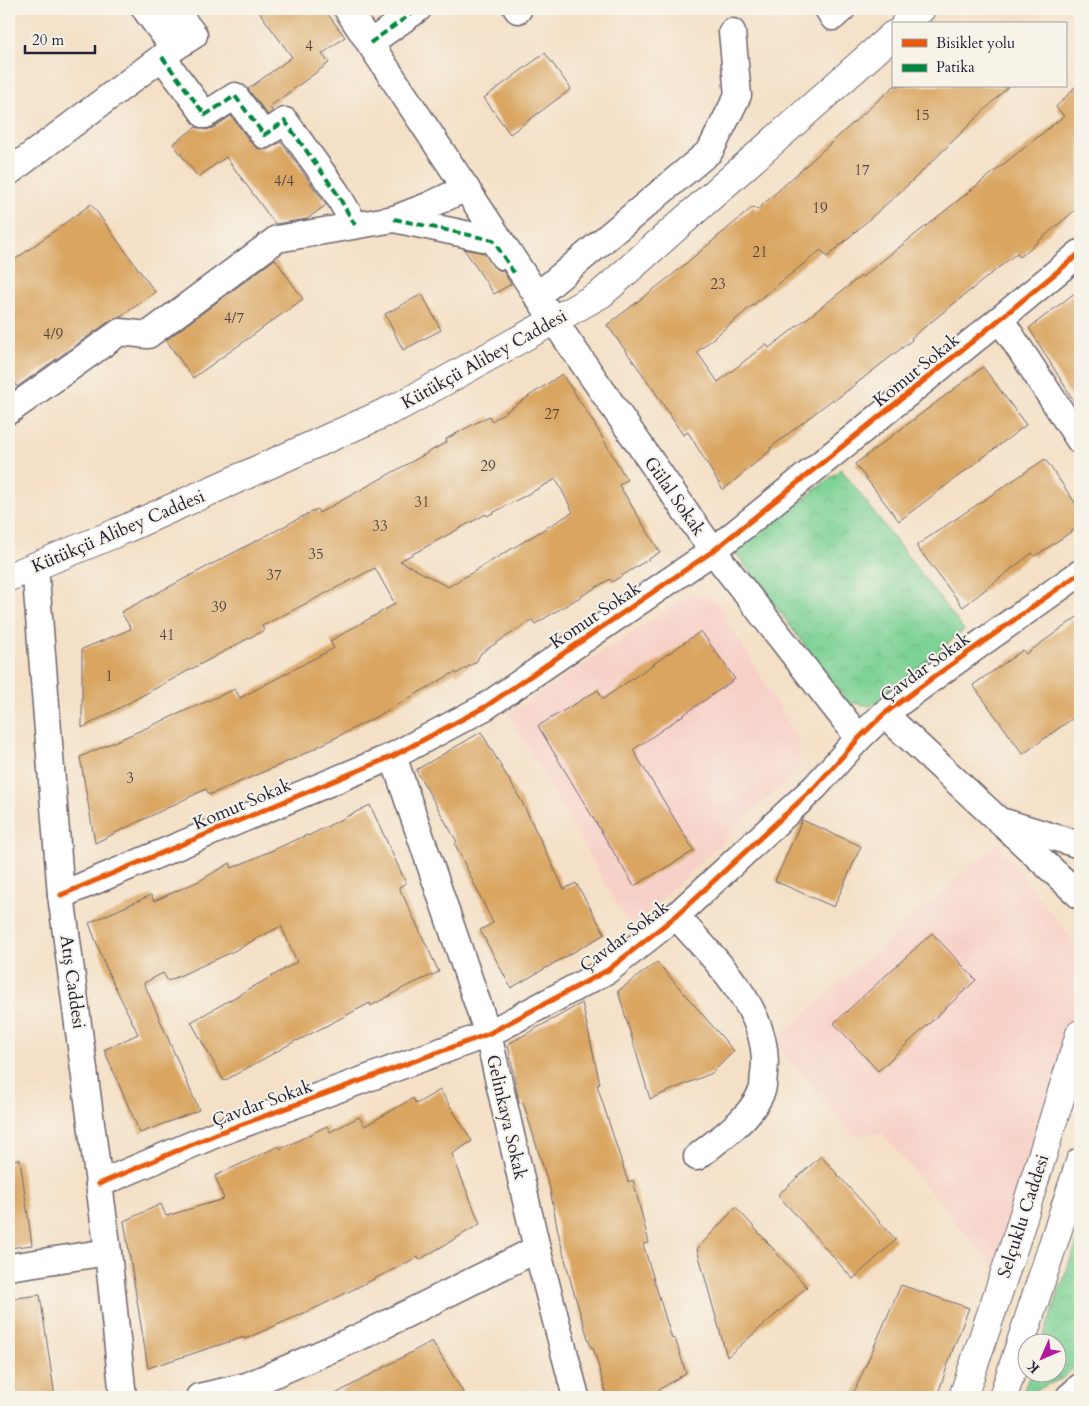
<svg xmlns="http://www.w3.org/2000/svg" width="1089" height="1406" font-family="Cardo,serif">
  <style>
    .built { fill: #f7d1c8 }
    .park { fill: url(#park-crowns); stroke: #507a68 }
    .building { fill: #d9a561; fill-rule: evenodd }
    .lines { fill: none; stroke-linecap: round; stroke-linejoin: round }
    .minor-casing { stroke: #6c646c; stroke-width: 29 }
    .major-casing { stroke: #6c646c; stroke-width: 30 }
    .minor { stroke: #fff; stroke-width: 26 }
    .major { stroke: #fff; stroke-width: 28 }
    .quiet { stroke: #00873e; stroke-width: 4; stroke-dasharray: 8 4; stroke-linecap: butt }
    .cycleway-casing { stroke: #f7f3e8; stroke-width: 8 }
    .cycleway { stroke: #e8590c; stroke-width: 5 }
    .labels { text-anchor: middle; stroke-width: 4; stroke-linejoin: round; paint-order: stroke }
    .number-label { font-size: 15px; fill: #504344 }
    .street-label { font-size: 18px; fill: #22223b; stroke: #f7f3e8 }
  </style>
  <defs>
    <pattern id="park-crowns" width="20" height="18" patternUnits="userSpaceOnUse" patternTransform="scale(1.25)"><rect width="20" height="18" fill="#7dd295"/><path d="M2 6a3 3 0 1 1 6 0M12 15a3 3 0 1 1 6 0" fill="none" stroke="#6cb481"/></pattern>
  </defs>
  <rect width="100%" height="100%" fill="#f7f3e8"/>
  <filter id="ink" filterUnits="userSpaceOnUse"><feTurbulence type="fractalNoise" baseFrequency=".02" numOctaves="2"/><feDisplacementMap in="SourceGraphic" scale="10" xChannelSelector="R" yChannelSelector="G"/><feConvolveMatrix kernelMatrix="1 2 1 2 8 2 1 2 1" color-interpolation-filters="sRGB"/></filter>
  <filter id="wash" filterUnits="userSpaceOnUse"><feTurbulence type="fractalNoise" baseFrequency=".0096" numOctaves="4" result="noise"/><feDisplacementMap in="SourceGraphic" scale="20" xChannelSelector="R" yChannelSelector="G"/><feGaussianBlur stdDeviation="1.12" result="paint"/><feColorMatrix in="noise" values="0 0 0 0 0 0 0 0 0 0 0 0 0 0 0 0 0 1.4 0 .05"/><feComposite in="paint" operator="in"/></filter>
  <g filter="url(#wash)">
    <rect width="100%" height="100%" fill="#f4e0c6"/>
    <g class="built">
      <path d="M691,594L716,601L800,743V766L631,929L509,714Z"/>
      <path d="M997,844L1080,949V998L994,1268L882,1133L853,1135L774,1041Z"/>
    </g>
    <g class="park">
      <path d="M841,469L964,630L871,706L847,702L736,553Z"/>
      <path d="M1080,1233V1362L1063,1378L1022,1396L1030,1374H1056V1344L1041,1343Z"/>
    </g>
    <g id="blocks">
      <g class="building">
        <path d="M257,9H324L345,37L322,54L329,63L269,107L273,111L268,115L248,89L292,57Z"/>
        <path d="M545,53L571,89L510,134L484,98Z"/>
        <path d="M1080,82V206L1020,257L1017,253L911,338L912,340L834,401L833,399L770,448L771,450L723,490L688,432L683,435L649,383L607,325L671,276L753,207L757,210L894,86H1009L910,183L827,257L821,250L766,294L697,352L718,382L766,344L769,348L861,276L862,277L1064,116L1056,107Z"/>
        <path d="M231,116L252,144L257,148L266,150L281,142L326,205L307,219L275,224L226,157L198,177L173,144L196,127L206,130L213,128Z"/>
        <path d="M91,204L155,292L119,318L111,320L17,387L9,376V264Z"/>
        <path d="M464,249L484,253L496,269L503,271L511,284L494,294Z"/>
        <path d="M275,259L303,299L193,378L166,340Z"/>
        <path d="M1080,289V411L1029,328Z"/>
        <path d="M422,294L441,330L403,350L385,314Z"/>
        <path d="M983,367L1026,425L899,521L855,464Z"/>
        <path d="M562,374L592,420L627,480L619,485L660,552L612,582L610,579L535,624L532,620L481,653L476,662L456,674L455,672L374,718L296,758L209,795L206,789L95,843L80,757L235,689L240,698L334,648L330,641L395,604L375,568L262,626L264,630L82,728V649L131,629L121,612L317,509L319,513L447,442L446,439L489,416L492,421ZM556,479L573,512L448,587L400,561L486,514L487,516Z"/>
        <path d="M1045,459L1080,510V526L1035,556L1032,553L963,607L917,547V545Z"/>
        <path d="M1080,615V713L1023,754L973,685L1023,650L1026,654Z"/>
        <path d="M701,631L735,679L633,750L694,851L634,886L538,726L598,690L603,699Z"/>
        <path d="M481,732L522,802L564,889L576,883L605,934L511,988L480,930L493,923L455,844L457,842L416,770Z"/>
        <path d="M370,805L406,883L399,887L439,972L405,987L371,1006L370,1003L297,1041V1040L224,1081L191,1022L297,962L281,926L230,953L168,981L163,973L144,983L199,1110L140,1133L104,1050L138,1034L107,970L89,923L151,895L154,901L199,881L230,863L232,868L307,835L308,836Z"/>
        <path d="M802,820L861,846L834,907L775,881Z"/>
        <path d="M932,933L976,980L878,1071L834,1023Z"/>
        <path d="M657,962L734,1051L712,1073L650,1099L618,991Z"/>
        <path d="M582,1003L600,1084L597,1085L628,1182L633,1180L649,1243L643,1244L672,1339L675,1338L686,1373L647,1397H607L593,1347L591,1348L572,1286L558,1232L550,1189L523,1102L519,1103L508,1044Z"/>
        <path d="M440,1090L472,1141L452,1154L480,1224L419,1260L418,1257L320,1306L245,1339L244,1337L148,1368L124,1221L161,1204L166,1216L224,1199L215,1176L279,1146L281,1149L327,1126L330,1132L359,1117L365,1126L413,1098L416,1104Z"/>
        <path d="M821,1156L896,1240L853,1279L778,1195Z"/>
        <path d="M20,1159L32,1245L9,1248V1160Z"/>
        <path d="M736,1207L807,1287L727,1357L697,1249Z"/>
        <path d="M901,1285L969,1308L952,1352L937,1397H852Z"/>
        <path d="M40,1295L55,1397H9V1299Z"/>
        <path d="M432,1341L466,1397H330Z"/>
      </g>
    </g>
  </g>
  <g filter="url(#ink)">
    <use href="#blocks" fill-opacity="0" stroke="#6c646c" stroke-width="1"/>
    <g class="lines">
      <g class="minor-casing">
        <g id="minor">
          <path d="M145,9L174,48"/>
          <path d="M347,9L554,321L713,551L859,738"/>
          <path d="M517,9L518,10"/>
          <path d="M828,9L833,17L842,9"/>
          <path d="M370,43L418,9"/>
          <path d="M162,57L205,115L235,96L264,135L285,121L336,192L355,225"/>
          <path d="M9,172L174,48L194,35L174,9"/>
          <path d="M394,219L493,240L503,256"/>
          <path d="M537,296L710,151L738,95L732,32"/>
          <path d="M1000,319L1080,441"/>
          <path d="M9,411L120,332L148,335L277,239L394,219L430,205L466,188"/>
          <path d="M35,566L61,895L108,1252L123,1397"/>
          <path d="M884,714L1080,896"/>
          <path d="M393,756L488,1034L537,1249L576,1397"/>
          <path d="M1004,822L1080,845"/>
          <path d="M61,895L393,756L485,707L713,551L1000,319L1080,253"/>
          <path d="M676,916C713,958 773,1012 764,1074C763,1080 764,1088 761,1093C749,1120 719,1139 697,1157"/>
          <path d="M99,1184L221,1132L488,1034L608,970L676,916L815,787L859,738L884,714L938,674L1080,573"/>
          <path d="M9,1267L108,1252"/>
          <path d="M199,1397L247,1386L366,1334L537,1249"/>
          <path d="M1069,1397L1080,1387"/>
        </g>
      </g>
      <g class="major-casing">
        <g id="major">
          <path d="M905,24L921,9"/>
          <path d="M9,577L116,533L400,406L601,294L893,35"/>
          <path d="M963,1397L1015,1243L1080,1034"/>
          <path d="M1003,1397L1080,1162"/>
        </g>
      </g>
      <use href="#minor" class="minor"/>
      <use href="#major" class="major"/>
      <g class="quiet">
        <path d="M370,43L418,9"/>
        <path d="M162,57L205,115L235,96L264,135L285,121L336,192L355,225"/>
        <path d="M394,219L493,240L514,273"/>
      </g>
      <g class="cycleway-casing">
        <g id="cycleway">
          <path d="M61,895L393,756L485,707L713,551L1000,319L1080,253"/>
          <path d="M99,1184L221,1132L488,1034L608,970L676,916L815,787L859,738L884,714L938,674L1080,573"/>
        </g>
      </g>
      <use href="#cycleway" class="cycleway"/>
    </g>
  </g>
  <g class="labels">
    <g class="number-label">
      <text x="309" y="51">4</text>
      <text x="922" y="120">15</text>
      <text x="862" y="175">17</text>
      <text x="284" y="186">4/4</text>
      <text x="820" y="213">19</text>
      <text x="760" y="257">21</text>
      <text x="718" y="289">23</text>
      <text x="234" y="323">4/7</text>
      <text x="53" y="339">4/9</text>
      <text x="552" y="419">27</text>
      <text x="488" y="471">29</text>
      <text x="422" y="507">31</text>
      <text x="380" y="531">33</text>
      <text x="316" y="559">35</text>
      <text x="274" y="580">37</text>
      <text x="219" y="612">39</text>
      <text x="167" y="640">41</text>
      <text x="109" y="681">1</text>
      <text x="130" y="783">3</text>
    </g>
    <g class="street-label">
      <text transform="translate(484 359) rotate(-29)" y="6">Kütükçü Alibey Caddesi</text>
      <text transform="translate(916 370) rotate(-39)" y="6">Komut Sokak</text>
      <text transform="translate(675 496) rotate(55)" y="6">Gülal Sokak</text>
      <text transform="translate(118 531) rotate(-23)" y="6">Kütükçü Alibey Caddesi</text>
      <text transform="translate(595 615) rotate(-34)" y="6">Komut Sokak</text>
      <text transform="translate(925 667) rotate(-36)" y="6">Çavdar Sokak</text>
      <text transform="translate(242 804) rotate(-23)" y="6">Komut Sokak</text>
      <text transform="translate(624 936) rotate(-37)" y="6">Çavdar Sokak</text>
      <text transform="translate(73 982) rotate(82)" y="6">Atış Caddesi</text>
      <text transform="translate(262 1103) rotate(-20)" y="6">Çavdar Sokak</text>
      <text transform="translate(507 1117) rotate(77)" y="6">Gelinkaya Sokak</text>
      <text transform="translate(1023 1216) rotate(-72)" y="6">Selçuklu Caddesi</text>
    </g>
  </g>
  <rect width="1089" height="1406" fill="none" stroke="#f7f3e8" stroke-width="30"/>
  <rect x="892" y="22" width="175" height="65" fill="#f7f3e8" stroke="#a29fa3"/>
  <rect x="902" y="39" width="25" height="8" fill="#e8590c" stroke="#a29fa3"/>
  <text x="936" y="48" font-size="15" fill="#22223b">Bisiklet yolu</text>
  <rect x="902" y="64" width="25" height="8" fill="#00873e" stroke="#a29fa3"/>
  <text x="936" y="72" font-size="15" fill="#22223b">Patika</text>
  <g transform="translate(1042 1358) rotate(225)"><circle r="24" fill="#f7f3e8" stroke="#a29fa3"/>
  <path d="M0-4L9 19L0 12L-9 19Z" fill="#b5179e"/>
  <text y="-8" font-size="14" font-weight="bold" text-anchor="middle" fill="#22223b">K</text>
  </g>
  <path d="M25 45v8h70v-8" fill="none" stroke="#22223b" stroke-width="2.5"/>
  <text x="32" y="45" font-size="15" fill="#22223b" stroke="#f7f3e8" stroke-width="4" paint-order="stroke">20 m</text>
</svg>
